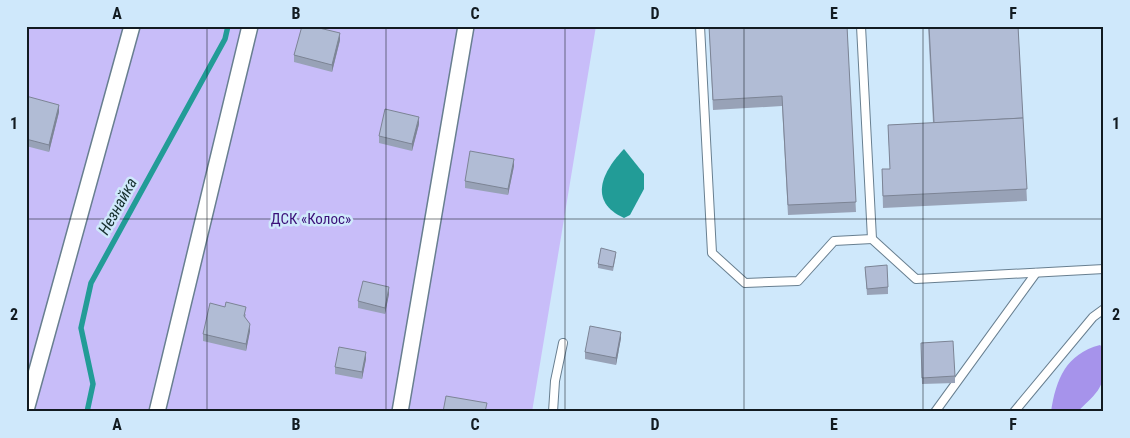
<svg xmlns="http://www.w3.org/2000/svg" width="1130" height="438" font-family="'Roboto Condensed',sans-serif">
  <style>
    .green { fill: #c8bdf9 }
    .forest { fill: #a693eb }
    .water { fill: #229c97 }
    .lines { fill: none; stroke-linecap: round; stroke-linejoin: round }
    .stream { stroke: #229c97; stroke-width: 5.5 }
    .lane-casing { stroke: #687f90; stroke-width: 10 }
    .street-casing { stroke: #687f90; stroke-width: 18 }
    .lane { stroke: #fff; stroke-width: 8 }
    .street { stroke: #fff; stroke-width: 15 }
    .wall { fill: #98a2b7 }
    .shaded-wall { fill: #7c8495 }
    .building { fill: #b1bcd5; stroke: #7c8495 }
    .grid { fill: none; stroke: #121b21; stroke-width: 1; stroke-opacity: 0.55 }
    .labels { text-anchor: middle; stroke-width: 5; stroke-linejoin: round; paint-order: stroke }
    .park-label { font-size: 15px; fill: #3a1179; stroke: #cfe8fb }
    .water-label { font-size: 16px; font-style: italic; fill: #183130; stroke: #cfe8fb }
    .neatline { fill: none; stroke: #121b21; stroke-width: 2 }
    .grid-label { font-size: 16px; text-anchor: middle; font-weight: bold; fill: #121b21 }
  </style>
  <rect width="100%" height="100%" fill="#cfe8fb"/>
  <path class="green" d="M26,26H596L532,412H26Z"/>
  <path class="forest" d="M1100,345L1104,349C1104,386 1105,386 1077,412H1051C1056,379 1066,354 1100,345Z"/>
  <path class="water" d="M624,149L644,174V189L630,215L624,218C587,201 603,171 624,149Z"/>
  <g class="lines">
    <path class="stream" d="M87,412L93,384L81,328L91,283L225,39L228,26"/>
    <g class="lane-casing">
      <g id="lane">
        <path d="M700,26L712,253L745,283L798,281L834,241L872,239"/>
        <path d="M861,26L872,239L916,279L1104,269"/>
        <path d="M553,412L555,381L563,343"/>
        <path d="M935,412L1036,273"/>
        <path d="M1014,412L1093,317L1104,309"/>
      </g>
    </g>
    <g class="street-casing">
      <g id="street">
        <path d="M26,410L132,26"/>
        <path d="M157,412L250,26"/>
        <path d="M400,412L466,26"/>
      </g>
    </g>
    <use href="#lane" class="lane"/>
    <use href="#street" class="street"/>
  </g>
  <g class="wall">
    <path d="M709,26H847L856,212L788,215L782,106L713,110Z"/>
    <path d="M928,26H1018L1027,201L883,208L882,169H890L888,125L933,123Z"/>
    <path d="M340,40L332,72L294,62V55Z"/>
    <path d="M26,96L59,112L49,152L26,146Z"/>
    <path d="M419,124L412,151L379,143V136Z"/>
    <path d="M514,166L508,195L465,188V181Z"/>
    <path d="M616,255L613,271L598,268V264Z"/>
    <path d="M865,267L888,287V294L867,295Z"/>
    <path d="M389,294L385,314L358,308V301Z"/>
    <path d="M246,314L245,318L250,331L246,351L203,341V334Z"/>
    <path d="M621,338L616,365L585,359V352Z"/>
    <path d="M921,350L955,376V383L922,384Z"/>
    <path d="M366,359L362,379L335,374V367Z"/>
  </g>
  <g class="shaded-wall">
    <path d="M340,33V40L332,72V65Z"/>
    <path d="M59,105V112L49,152V145Z"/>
    <path d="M419,117V124L412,151V144Z"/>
    <path d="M514,159V166L508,195V189Z"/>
    <path d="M389,287V294L385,314V308Z"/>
    <path d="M250,324V331L246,351V344Z"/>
    <path d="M621,332V338L616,365V358Z"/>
    <path d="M366,352V359L362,379V372Z"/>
  </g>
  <g class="building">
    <path d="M302,26H311L340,33L332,65L294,55Z"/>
    <path d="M709,26H847L856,202L788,205L782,96L713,100Z"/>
    <path d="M929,26H1018L1023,118L934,123Z"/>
    <path d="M26,96L59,105L49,145L26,139Z"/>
    <path d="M385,109L419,117L412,144L379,136Z"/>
    <path d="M1023,118L1027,189L883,196L882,169H890L888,125Z"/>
    <path d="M470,151L514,159L508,189L465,181Z"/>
    <path d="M601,248L616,252L613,267L598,264Z"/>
    <path d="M887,265L888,287L867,289L865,267Z"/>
    <path d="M363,281L389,287L385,308L358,301Z"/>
    <path d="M226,302L246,307L244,316L250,324L246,344L203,334L210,303L225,307Z"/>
    <path d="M590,326L621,332L616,358L585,352Z"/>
    <path d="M953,341L955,376L922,378L921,343Z"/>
    <path d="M339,347L366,352L362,372L335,367Z"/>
    <path d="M446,396L487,403L485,412H443Z"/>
  </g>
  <path class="grid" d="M207,26V412M386,26V412M565,26V412M744,26V412M923,26V412M26,219H1104"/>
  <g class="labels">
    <g class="park-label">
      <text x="311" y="224">ДСК «Колос»</text>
    </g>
    <g class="water-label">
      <text transform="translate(117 206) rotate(-61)" y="6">Незнайка</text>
    </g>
  </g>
  <rect width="1130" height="438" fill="none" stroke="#cfe8fb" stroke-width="55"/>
  <rect x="28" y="28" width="1074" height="382" class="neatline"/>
  <g class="grid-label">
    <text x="117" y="19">A</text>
    <text x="296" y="19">B</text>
    <text x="475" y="19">C</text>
    <text x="655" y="19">D</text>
    <text x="834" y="19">E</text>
    <text x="1013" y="19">F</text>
    <text x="14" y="129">1</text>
    <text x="1116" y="129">1</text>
    <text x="14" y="320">2</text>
    <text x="1116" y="320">2</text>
    <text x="117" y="430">A</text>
    <text x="296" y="430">B</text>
    <text x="475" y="430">C</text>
    <text x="655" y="430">D</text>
    <text x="834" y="430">E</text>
    <text x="1013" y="430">F</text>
  </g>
</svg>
